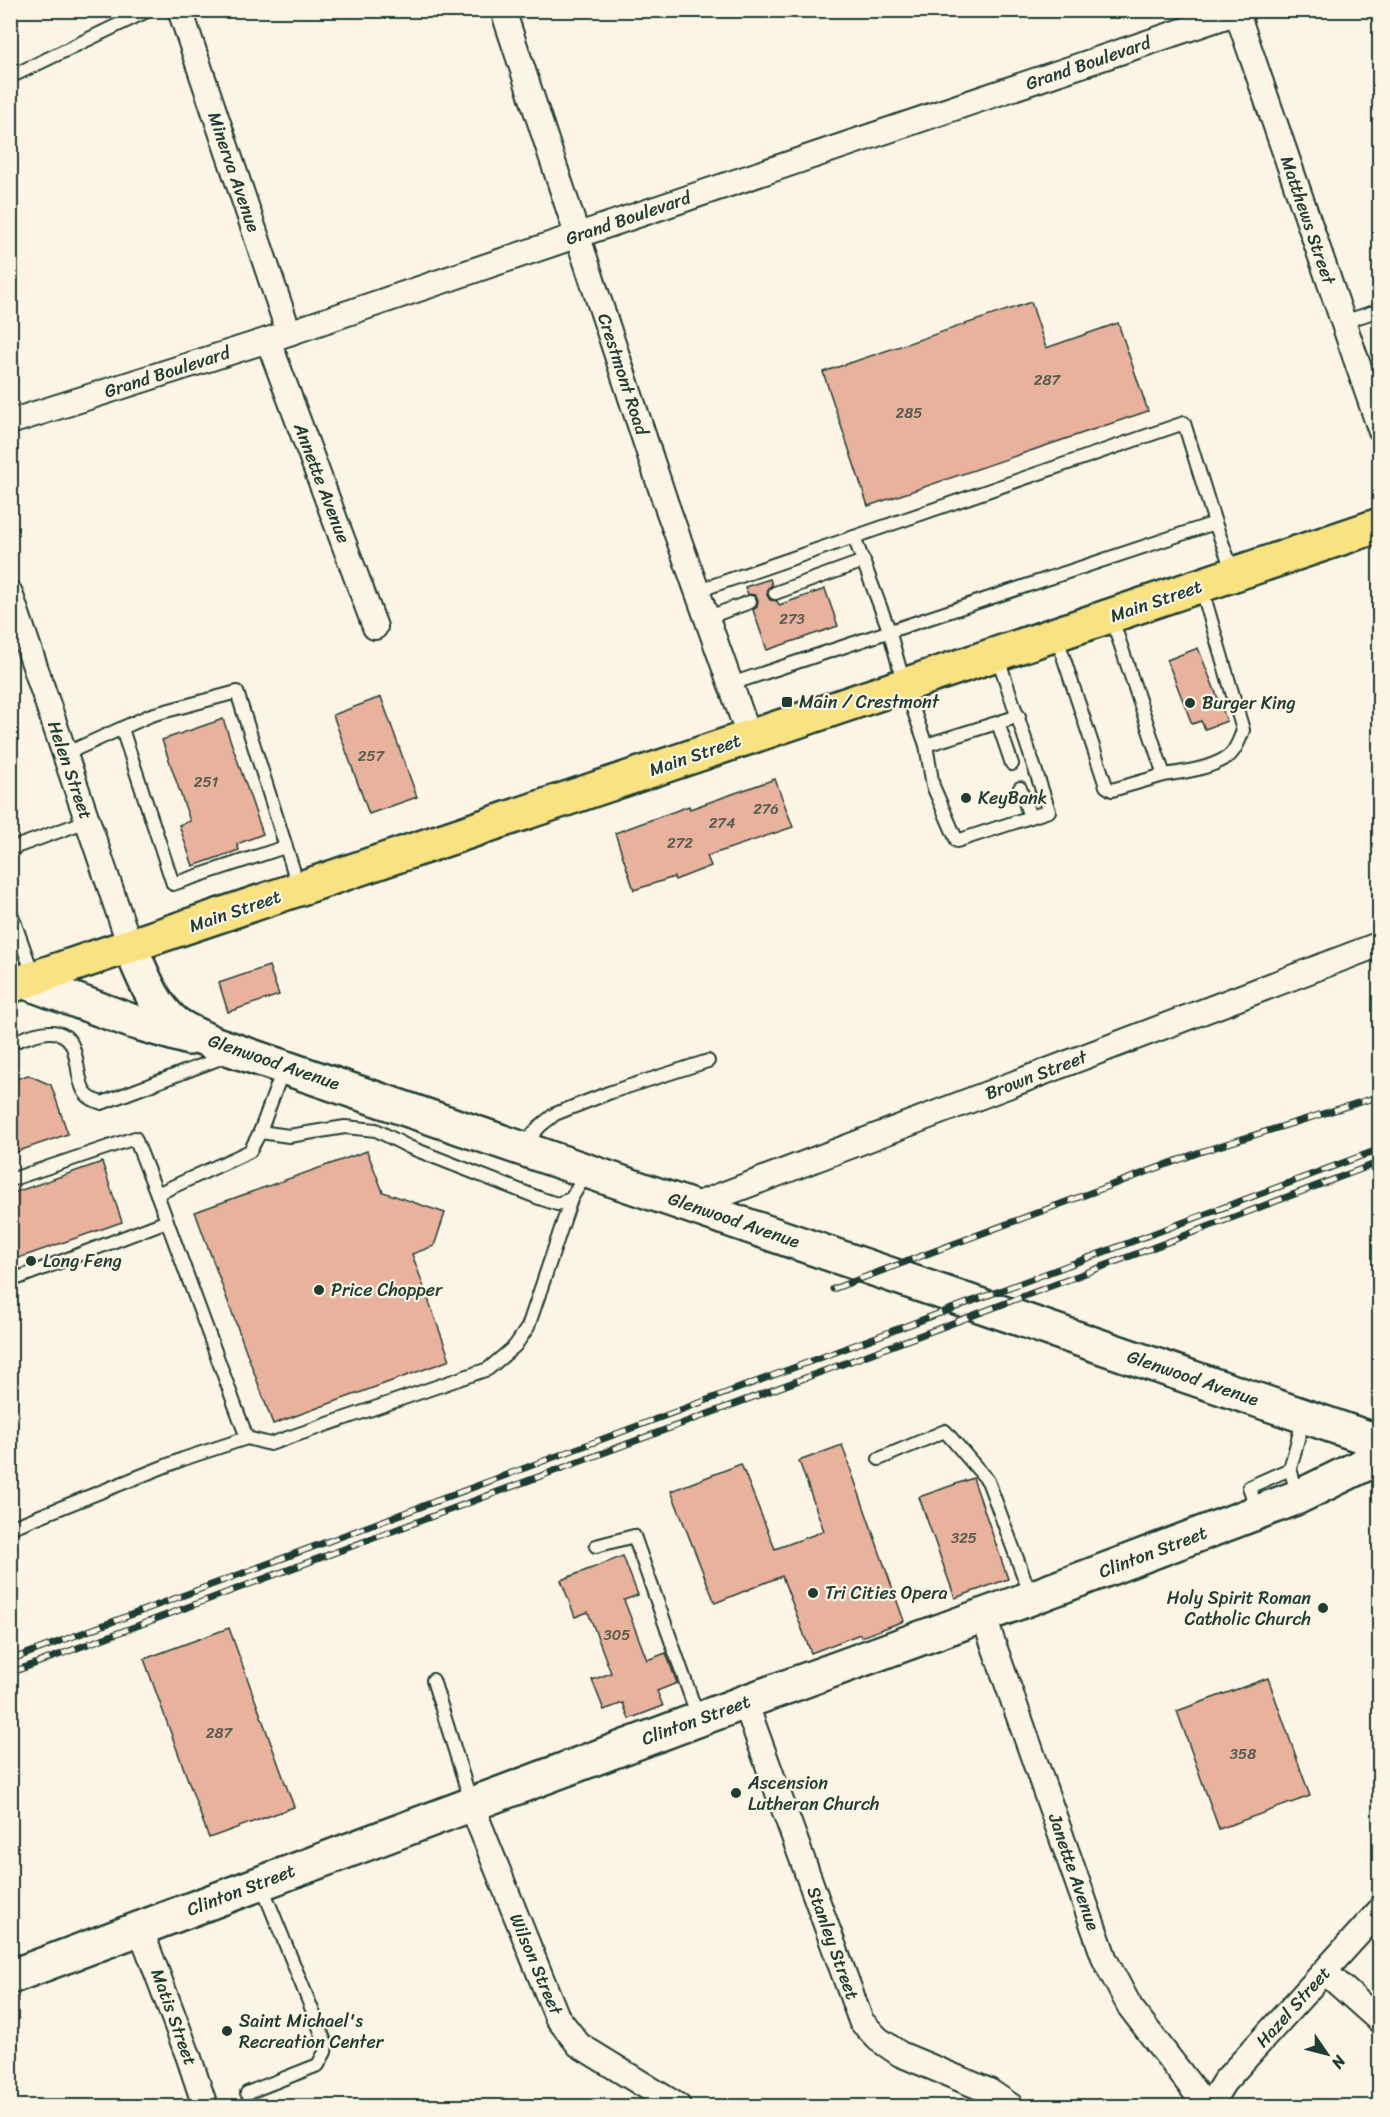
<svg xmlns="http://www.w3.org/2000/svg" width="1390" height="2117" font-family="Sriracha,sans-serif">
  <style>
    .building { fill: #e8b29d; stroke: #1f3d34; stroke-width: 1.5 }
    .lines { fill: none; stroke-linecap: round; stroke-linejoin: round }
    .lane-casing { stroke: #1f3d34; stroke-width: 16 }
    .street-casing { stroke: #1f3d34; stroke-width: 28 }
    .secondary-casing { stroke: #1f3d34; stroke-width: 38 }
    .primary-casing { stroke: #1f3d34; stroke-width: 38 }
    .lane { stroke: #fcf5e5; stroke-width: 12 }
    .street { stroke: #fcf5e5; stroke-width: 24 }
    .secondary { stroke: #fcf5e5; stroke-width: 33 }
    .primary { stroke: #f8e281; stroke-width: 33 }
    .rail-casing { stroke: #1f3d34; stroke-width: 7 }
    .rail { stroke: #fcf5e5; stroke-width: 4.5; stroke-dasharray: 14; stroke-linecap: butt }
    .poi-dot { fill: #1f3d34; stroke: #fcf5e5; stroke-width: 2 }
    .labels { text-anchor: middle; stroke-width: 4.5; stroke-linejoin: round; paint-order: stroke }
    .number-label { font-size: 15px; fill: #515a4e }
    .street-label { font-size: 18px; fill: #1f3d34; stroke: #fcf5e5 }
    .poi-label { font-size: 18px; fill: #1f3d34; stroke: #fcf5e5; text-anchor: start }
  </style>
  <rect width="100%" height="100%" fill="#fcf5e5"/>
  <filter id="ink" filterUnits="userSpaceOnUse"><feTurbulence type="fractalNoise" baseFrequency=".0167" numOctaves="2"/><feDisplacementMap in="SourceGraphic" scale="12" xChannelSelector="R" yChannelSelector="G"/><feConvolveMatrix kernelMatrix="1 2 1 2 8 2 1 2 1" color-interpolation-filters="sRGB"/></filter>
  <g filter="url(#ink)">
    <g class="building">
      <path d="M1031,302L1046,348L1118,323L1148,411L868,506L823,372Z"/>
      <path d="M770,579L772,585L768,588L767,595L770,600L777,601L779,605L825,589L838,626L767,650L753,610L757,607L758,600L755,595L748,594L745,587Z"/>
      <path d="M1198,648L1227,721L1205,729L1201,721L1192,724L1167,660Z"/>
      <path d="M381,697L417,797L369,814L333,715Z"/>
      <path d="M223,719L263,834L237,844L239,850L193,866L179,825L190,821L162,740Z"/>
      <path d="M775,779L793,827L707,856L711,866L675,880L674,877L634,890L615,833L689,806L690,809Z"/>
      <path d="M269,966L279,995L228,1012L219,983Z"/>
      <path d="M28,1075L51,1085L68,1134L10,1154V1081Z"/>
      <path d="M367,1151L383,1192L445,1213L434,1246L412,1254L450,1360L273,1424L195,1212Z"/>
      <path d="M102,1162L122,1222L10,1261V1194Z"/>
      <path d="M842,1445L904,1621L861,1637L860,1634L811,1653L782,1576L715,1603L671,1491L741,1464L775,1549L824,1531L799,1461Z"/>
      <path d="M973,1478L1008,1579L955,1598L919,1497Z"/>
      <path d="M623,1556L638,1595L624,1600L647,1660L666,1653L677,1683L657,1691L663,1706L629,1719L623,1703L604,1710L592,1680L611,1673L588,1612L575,1617L561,1580Z"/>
      <path d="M229,1628L294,1807L209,1838L144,1659Z"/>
      <path d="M1268,1678L1310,1796L1219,1829L1177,1711Z"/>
    </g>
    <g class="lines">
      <g class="lane-casing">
        <g id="lane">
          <path d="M10,77L149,10"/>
          <path d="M1343,322L1380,310"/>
          <path d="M854,537L1184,423L1215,523L1233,572"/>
          <path d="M697,591L854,537L889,630L904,684L926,745L933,786L957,841L1049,811L997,655"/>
          <path d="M775,593L864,561"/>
          <path d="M706,618L750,602"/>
          <path d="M1056,635L1106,786L1112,790L1164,775L1111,616"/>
          <path d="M731,684L1215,523"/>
          <path d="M998,723L1012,764"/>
          <path d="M122,729L173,884L285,847"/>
          <path d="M926,745L1019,716"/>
          <path d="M65,754L151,715L237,692L299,888"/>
          <path d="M1164,775C1184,772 1208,769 1226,758C1235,753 1240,739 1243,730L1201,586"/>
          <path d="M1020,788L1030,817"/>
          <path d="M10,849L87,821"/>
          <path d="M10,910L34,977"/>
          <path d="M10,1043C22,1039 39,1031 52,1032C84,1034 72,1075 86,1094C90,1099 95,1101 102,1103L229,1055"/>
          <path d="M260,1132L289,1136L345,1127L376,1130L409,1147L539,1198L557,1204L571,1199L587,1172"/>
          <path d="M522,1147L540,1126L555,1114L611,1092L708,1061"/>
          <path d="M10,1180L135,1138L157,1194"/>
          <path d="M167,1221L247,1438"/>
          <path d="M10,1281L167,1221L157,1194L250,1151L260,1132L284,1067"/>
          <path d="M879,1459L945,1431L988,1481L1031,1596"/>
          <path d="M1298,1495L1290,1469L1304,1417"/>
          <path d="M1258,1512L1249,1487L1290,1469"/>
          <path d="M10,1528L183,1459L247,1438L270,1444L488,1369L515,1346L528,1327L571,1199"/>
          <path d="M596,1546L634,1536L698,1717"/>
          <path d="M433,1680L471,1802"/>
          <path d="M247,2093L318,2065L325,2052L326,2044L261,1884"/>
        </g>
      </g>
      <g class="street-casing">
        <g id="street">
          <path d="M180,10L289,333"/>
          <path d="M503,10L666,504L749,736"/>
          <path d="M1236,10L1380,429"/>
          <path d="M268,340L375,627"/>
          <path d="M10,422L268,340L1244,10"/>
          <path d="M10,593L130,946"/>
          <path d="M693,1206L1380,944"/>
          <path d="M983,1615L1105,1960L1130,2007L1206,2106"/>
          <path d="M745,1702L861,2021L878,2039L900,2054L989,2091L1011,2106"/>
          <path d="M471,1804L557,2017L579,2045L678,2106"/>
          <path d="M140,1928L189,2058L205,2106"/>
          <path d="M1325,1972L1380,2021"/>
          <path d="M1209,2106L1224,2082L1380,1910"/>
        </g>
      </g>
      <g class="secondary-casing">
        <g id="secondary">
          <path d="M130,946C142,973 152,1004 175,1023C186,1031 201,1037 213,1043L1380,1442"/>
          <path d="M23,981L134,1022L189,1038"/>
          <path d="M10,1977L745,1702L1031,1598L1298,1497L1380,1457"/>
        </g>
      </g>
      <g class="primary-casing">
        <path id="primary" d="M10,986L1380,525"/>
      </g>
      <use href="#lane" class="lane"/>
      <use href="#street" class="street"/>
      <use href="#secondary" class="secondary"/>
      <use href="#primary" class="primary"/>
      <g class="rail-casing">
        <g id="rail">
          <path d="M833,1289L1200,1152L1380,1096"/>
          <path d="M10,1660L1380,1149"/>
          <path d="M10,1673L937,1329L1380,1162"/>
        </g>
      </g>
      <use href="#rail" class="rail"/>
    </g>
  </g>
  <g class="poi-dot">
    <rect x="781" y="696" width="12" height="12" rx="3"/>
    <circle cx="1190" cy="703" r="6"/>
    <circle cx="966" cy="798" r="6"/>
    <circle cx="31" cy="1261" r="6"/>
    <circle cx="319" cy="1290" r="6"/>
    <circle cx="813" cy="1593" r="6"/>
    <circle cx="1323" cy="1608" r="6"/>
    <circle cx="736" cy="1793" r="6"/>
    <circle cx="227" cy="2031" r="6"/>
  </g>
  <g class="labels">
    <g class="number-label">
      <text x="1047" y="385">287</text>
      <text x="909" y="418">285</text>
      <text x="792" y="624">273</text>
      <text x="371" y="761">257</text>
      <text x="206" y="787">251</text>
      <text x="766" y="814">276</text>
      <text x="722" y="828">274</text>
      <text x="680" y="848">272</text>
      <text x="964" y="1543">325</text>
      <text x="617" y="1640">305</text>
      <text x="219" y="1738">287</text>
      <text x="1243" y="1759">358</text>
    </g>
    <g class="street-label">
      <text transform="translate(1088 63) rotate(-19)" y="6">Grand Boulevard</text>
      <text transform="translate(234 172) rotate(71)" y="6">Minerva Avenue</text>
      <text transform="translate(628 218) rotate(-19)" y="6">Grand Boulevard</text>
      <text transform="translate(1308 220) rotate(71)" y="6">Matthews Street</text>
      <text transform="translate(167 372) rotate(-18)" y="6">Grand Boulevard</text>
      <text transform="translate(623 374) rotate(72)" y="6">Crestmont Road</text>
      <text transform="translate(322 483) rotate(69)" y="6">Annette Avenue</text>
      <text transform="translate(1156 601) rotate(-19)" y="6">Main Street</text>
      <text transform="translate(695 755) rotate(-19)" y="6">Main Street</text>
      <text transform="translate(70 770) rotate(71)" y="6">Helen Street</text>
      <text transform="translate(235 911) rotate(-19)" y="6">Main Street</text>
      <text transform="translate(274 1062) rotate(19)" y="6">Glenwood Avenue</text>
      <text transform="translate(1036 1075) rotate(-21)" y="6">Brown Street</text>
      <text transform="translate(734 1220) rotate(19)" y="6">Glenwood Avenue</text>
      <text transform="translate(1193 1378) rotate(19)" y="6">Glenwood Avenue</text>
      <text transform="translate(1153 1552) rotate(-21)" y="6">Clinton Street</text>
      <text transform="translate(696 1720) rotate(-20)" y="6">Clinton Street</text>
      <text transform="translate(1074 1872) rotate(71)" y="6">Janette Avenue</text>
      <text transform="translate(241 1890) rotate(-21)" y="6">Clinton Street</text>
      <text transform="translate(833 1943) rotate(70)" y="6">Stanley Street</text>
      <text transform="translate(536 1964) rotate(67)" y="6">Wilson Street</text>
      <text transform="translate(1293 2007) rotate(-48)" y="6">Hazel Street</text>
      <text transform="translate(174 2017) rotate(70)" y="6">Matis Street</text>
    </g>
    <g class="poi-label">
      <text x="799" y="708">Main / Crestmont</text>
      <text x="1202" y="709">Burger King</text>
      <text x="978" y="804">KeyBank</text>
      <text x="43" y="1267">Long Feng</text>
      <text x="331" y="1296">Price Chopper</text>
      <text x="825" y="1599">Tri Cities Opera</text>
      <text x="1311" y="1604" text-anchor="end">Holy Spirit Roman<tspan x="1311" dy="21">Catholic Church</tspan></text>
      <text x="748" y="1789">Ascension<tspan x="748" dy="21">Lutheran Church</tspan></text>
      <text x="239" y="2027">Saint Michael's<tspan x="239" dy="21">Recreation Center</tspan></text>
    </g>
  </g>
  <rect width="1390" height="2117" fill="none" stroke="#fcf5e5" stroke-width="36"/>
  <rect x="18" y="18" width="1354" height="2081" fill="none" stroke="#1f3d34" stroke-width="2" filter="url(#ink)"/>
  <g transform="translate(1327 2054) rotate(125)" stroke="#fcf5e5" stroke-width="4.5" paint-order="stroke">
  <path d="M0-4.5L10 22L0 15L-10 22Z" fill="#1f3d34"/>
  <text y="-9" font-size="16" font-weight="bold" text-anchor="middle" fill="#1f3d34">N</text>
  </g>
</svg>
